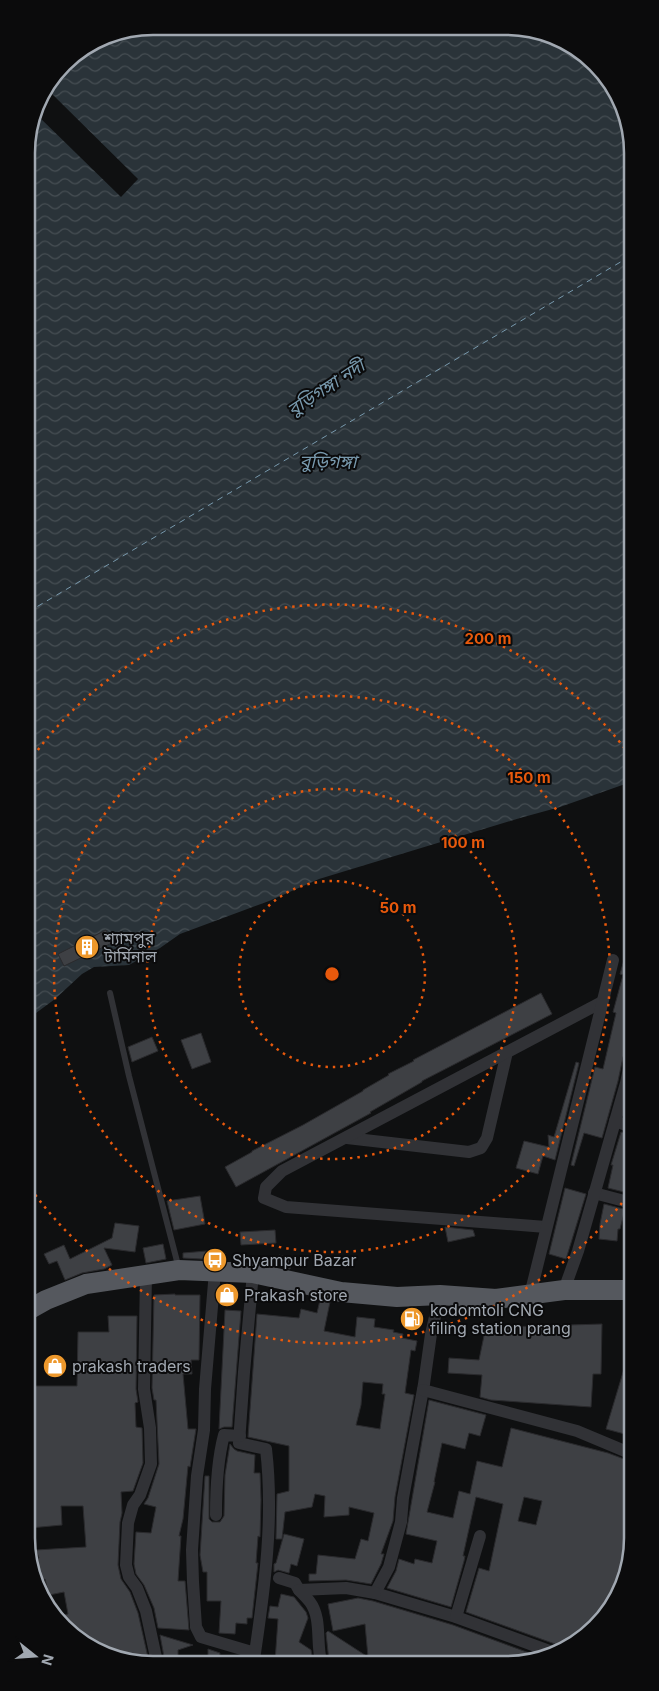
<svg xmlns="http://www.w3.org/2000/svg" width="659" height="1691" font-family="Inter,'Noto Sans Bengali',sans-serif">
  <style>
    .water { fill: url(#water-waves) }
    .pier { fill: #0f1011 }
    .lines { fill: none; stroke-linecap: round; stroke-linejoin: round }
    .ferry { stroke: #7899ad; stroke-width: 1; stroke-dasharray: 6 5; stroke-linecap: butt }
    .building { fill: #3e4044; stroke: #2a2a2d; fill-rule: evenodd }
    .path { stroke: #37393d; stroke-width: 2.5; stroke-dasharray: 2.5 4; stroke-linecap: butt }
    .service { stroke: #313236; stroke-width: 6 }
    .minor { stroke: #313236; stroke-width: 12 }
    .trunk { stroke: #55585e; stroke-width: 20 }
    .ring { fill: none; stroke: #e8590c; stroke-width: 2.5; stroke-dasharray: 2.5 5 }
    .labels { text-anchor: middle; stroke-width: 4; stroke-linejoin: round; paint-order: stroke }
    .poi-label { font-size: 16px; fill: #a1a8b1; stroke: #0b0b0c; text-anchor: start }
    .water-label { font-size: 18px; font-style: italic; fill: #7899ad; stroke: #0b0b0c }
    .rim { fill: none; stroke: #a1a8b1; stroke-width: 2.5 }
    .centre { fill: #e8590c; stroke: #0b0b0c; stroke-width: 2.5 }
    .ring-label { font-size: 15px; text-anchor: middle; font-weight: bold; fill: #e8590c; stroke: #0b0b0c; stroke-width: 4; stroke-linejoin: round; paint-order: stroke }
  </style>
  <defs>
    <pattern id="water-waves" width="16" height="10" patternUnits="userSpaceOnUse" patternTransform="scale(1.25)"><rect width="16" height="10" fill="#2a3339"/><path d="M0 5q4-4 8 0t8 0" fill="none" stroke="#464e53"/></pattern>
  </defs>
  <rect width="100%" height="100%" fill="#0f1011"/>
  <path class="water" d="M153,26L531,29L590,58L629,120L630,780L628,783L560,807L520,818L319,879L269,901L180,934L160,948L129,965L94,967L82,974L55,999L36,1013L29,1016L27,144L39,97L69,58L105,36Z"/>
  <path class="pier" d="M50,92L138,179L121,197L35,113L37,105Z"/>
  <g class="lines">
    <path class="ferry" d="M28,612L629,257"/>
  </g>
  <g class="building">
    <path d="M106,930L112,943L64,966L58,954Z"/>
    <path d="M628,946H631V1031L629,1041H631V1051L625,1053L623,1057L618,1081L602,1138L584,1133L574,1166L571,1165L595,1067L603,1069L609,1043L616,1013L613,1012L623,975L620,974Z"/>
    <path d="M541,993L552,1014L422,1081V1082L370,1112L371,1113L236,1187L225,1167L252,1152V1151L303,1125L363,1091V1090L389,1075L388,1074L414,1061L413,1060Z"/>
    <path d="M201,1033L211,1062L192,1069L181,1040Z"/>
    <path d="M152,1037L158,1051L132,1062L128,1047Z"/>
    <path d="M576,1062L579,1063L555,1160L543,1156L538,1174L516,1168L524,1141L549,1147L548,1135L554,1137Z"/>
    <path d="M621,1132L631,1135L632,1194L608,1188L613,1165H611Z"/>
    <path d="M565,1188L586,1194L566,1259L549,1254Z"/>
    <path d="M200,1196L205,1224L174,1230L167,1201Z"/>
    <path d="M604,1204L631,1211L630,1215L624,1213L620,1229H618L617,1241L599,1239L600,1224Z"/>
    <path d="M115,1223L139,1226L135,1252L104,1248L112,1265L104,1269L82,1273L65,1280L57,1261L49,1264L44,1254L64,1245L70,1259L112,1238Z"/>
    <path d="M445,1227L473,1230L475,1236L448,1242Z"/>
    <path d="M275,1230L276,1243L241,1245L240,1232Z"/>
    <path d="M163,1244L166,1259L146,1263L143,1248Z"/>
    <path d="M219,1250L220,1260L183,1258V1253Z"/>
    <path d="M279,1255L293,1259L290,1269L276,1266Z"/>
    <path d="M175,1294V1295H200L199,1360H191L192,1374H183L188,1429H196L190,1467L188,1466L183,1519L179,1536H181L178,1581H185L189,1630L158,1628L154,1608L144,1585L136,1574L134,1564L136,1532L151,1533L156,1507L144,1504L148,1498L159,1464L156,1400H154L152,1388L154,1295Z"/>
    <path d="M320,1300L330,1302L324,1331L355,1337L357,1317L375,1319L374,1327L394,1330L393,1332L403,1334L402,1338L417,1341L415,1351L411,1350L405,1393L414,1395L395,1497L393,1521L381,1554H384L381,1564L371,1584L346,1580L309,1581V1574H316L318,1555L355,1559L361,1539L368,1541L374,1513L349,1507V1515L324,1517L325,1496L315,1494L312,1507L285,1512L282,1539H276L277,1494L289,1491V1446L248,1437L257,1314L299,1318L301,1309L317,1313ZM363,1382L383,1384L382,1394H385L380,1429L356,1425L361,1405Z"/>
    <path d="M225,1310L241,1311L232,1427H224L219,1429Z"/>
    <path d="M108,1316H137L136,1389L138,1402L135,1403L136,1427L142,1428L143,1463L133,1491L121,1492L122,1513L120,1522L118,1565L121,1579L130,1592L138,1613L149,1662H128L64,1628L59,1616L68,1614L64,1592L49,1595L45,1579L36,1581L30,1571V1560L39,1558L36,1550L86,1547L83,1506H61L62,1525L30,1528V1386H77L78,1332H109Z"/>
    <path d="M602,1324L601,1374H593L591,1407L491,1400L480,1397L482,1375L448,1373L449,1358L479,1360L485,1331L502,1334L503,1327Z"/>
    <path d="M624,1369L632,1371V1436L606,1429Z"/>
    <path d="M429,1400L486,1415L480,1436L469,1433L465,1449L442,1443L434,1482H435L427,1512L453,1518L459,1491L470,1494L477,1461L502,1467L511,1428L608,1453L632,1462V1541L626,1561L623,1560L615,1586L616,1592L614,1602L602,1621L559,1648L555,1644L466,1612L479,1568L489,1571L503,1504L476,1497L463,1556H465L464,1561L451,1607L387,1588L396,1571L399,1559L414,1564L415,1559L432,1563L437,1541L406,1534ZM524,1497L542,1501L536,1525L518,1521Z"/>
    <path d="M230,1444L234,1449L237,1451L255,1455L254,1473H260L261,1500L260,1537L258,1536L256,1563H258L252,1618H247V1624L236,1623L235,1634L219,1633L221,1601H207V1572H203L200,1555L205,1476H209V1519L212,1522H220L224,1516L225,1475Z"/>
    <path d="M284,1534L304,1539L297,1566L291,1564L289,1573L278,1570L274,1572V1564L276,1563Z"/>
    <path d="M281,1594L294,1597L306,1612L308,1618L299,1642L311,1650L313,1662H275L278,1619L268,1618L270,1606L278,1607Z"/>
    <path d="M358,1598L373,1601L453,1625L543,1658L539,1661H405L406,1656L363,1661H329L326,1633L328,1631L368,1657L365,1624L333,1631L328,1604Z"/>
    <path d="M160,1635L193,1645L178,1650V1662H165Z"/>
    <path d="M208,1649L220,1653L219,1662H208Z"/>
  </g>
  <g class="lines">
    <path class="path" d="M39,99L41,101"/>
    <path class="service" d="M110,993L129,1076L179,1269"/>
    <g class="minor">
      <path d="M615,1121L631,1127"/>
      <path d="M347,1138L469,1152L481,1148L487,1138L507,1052"/>
      <path d="M594,1193L632,1203"/>
      <path d="M546,1227L286,1207L264,1198L266,1187L282,1171L602,1002"/>
      <path d="M215,1271L205,1389L204,1430L197,1476L192,1550L193,1582L196,1627L201,1637L255,1653C265,1585 274,1517 266,1449L239,1443L244,1372L253,1273"/>
      <path d="M146,1274L144,1389L150,1428L151,1464L140,1495L133,1505L128,1523L126,1565L129,1577L137,1588L146,1611L157,1662"/>
      <path d="M564,1290L578,1251L626,1083L631,1059"/>
      <path d="M440,1295L431,1334L424,1384L403,1498L401,1522L389,1567L375,1593L456,1617L552,1652"/>
      <path d="M530,1295L613,960"/>
      <path d="M423,1390L577,1431L632,1454"/>
      <path d="M216,1515C216,1487 217,1461 224,1435L240,1436"/>
      <path d="M279,1578L295,1583L299,1590L346,1588L375,1593"/>
      <path d="M623,1588L625,1580"/>
      <path d="M299,1590C303,1594 307,1598 310,1602C322,1618 316,1643 321,1661"/>
      <path d="M456,1617L480,1536"/>
    </g>
    <path class="trunk" d="M30,1309L46,1300L86,1284L179,1270L253,1273L341,1292L397,1297L440,1295L496,1299L564,1290H632"/>
  </g>
  <g class="ring">
    <circle cx="332" cy="974" r="93"/>
    <circle cx="332" cy="974" r="185"/>
    <circle cx="332" cy="974" r="278"/>
    <path d="M631 1191A370 370 0 0 1 31 1189M29 762A370 370 0 0 1 629 754"/>
  </g>
  <defs>
    <g id="building-disc" transform="scale(1.25)"><circle r="9.5" fill="#ed982c" stroke="#0b0b0c"/><path d="M-4-6H4V6H1V3H-1V6H-4ZM-2.5-4.3h1.7v1.8h-1.7ZM.8-4.3h1.7v1.8H.8ZM-2.5-1h1.7V.8h-1.7ZM.8-1h1.7V.8H.8Z" fill="#fff"/></g>
    <g id="bus-disc" transform="scale(1.25)"><circle r="9.5" fill="#ed982c" stroke="#0b0b0c"/><path d="M-5-6H5V4H4V6H2V4H-2V6H-4V4H-5ZM-3.5-4V0h7V-4ZM-3.5 1.2v1.5H-2V1.2ZM2 1.2v1.5H3.5V1.2Z" fill="#fff"/></g>
    <g id="shop-disc" transform="scale(1.25)"><circle r="9.5" fill="#ed982c" stroke="#0b0b0c"/><path d="M-5-2.5h2.3a2.7 3.5 0 0 1 5.4 0H5L5.5 6h-11ZM-1.5-2.5h3a1.5 2.3 0 0 0-3 0Z" fill="#fff"/></g>
    <g id="fuel-disc" transform="scale(1.25)"><circle r="9.5" fill="#ed982c" stroke="#0b0b0c"/><path d="M-5.5-6h7V0h2V4h1.3V-2.5L3-4.5l.8-.8L6-3V5H2.5V1h-1V6h-7ZM-4.2-4.7v3.2H.2V-4.7Z" fill="#fff"/></g>
  </defs>
  <g fill-rule="evenodd">
    <use href="#building-disc" x="87" y="947"/>
    <use href="#bus-disc" x="215" y="1260"/>
    <use href="#shop-disc" x="227" y="1295"/>
    <use href="#fuel-disc" x="412" y="1319"/>
    <use href="#shop-disc" x="55" y="1366"/>
  </g>
  <g class="labels">
    <g class="poi-label">
      <text x="104" y="944">শ্যামপুর<tspan x="104" dy="18">টার্মিনাল</tspan></text>
      <text x="232" y="1266">Shyampur Bazar</text>
      <text x="244" y="1301">Prakash store</text>
      <text x="430" y="1316">kodomtoli CNG<tspan x="430" dy="18">filing station prang</tspan></text>
      <text x="72" y="1372">prakash traders</text>
    </g>
    <g class="water-label">
      <text transform="translate(326 388) rotate(-33)" y="6">বুড়িগঙ্গা নদী</text>
      <text x="328" y="468">বুড়িগঙ্গা</text>
    </g>
  </g>
  <path d="M0 0H659V1691H0ZM153 35H506A118 118 0 0 1 624 153V1538A118 118 0 0 1 506 1656H153A118 118 0 0 1 35 1538V153A118 118 0 0 1 153 35Z" fill="#0b0b0c" fill-rule="evenodd"/>
  <path class="rim" d="M153 35H506A118 118 0 0 1 624 153V1538A118 118 0 0 1 506 1656H153A118 118 0 0 1 35 1538V153A118 118 0 0 1 153 35Z"/>
  <circle cx="332" cy="974" r="8" class="centre"/>
  <g class="ring-label">
    <text x="488" y="644">200 m</text>
    <text x="529" y="783">150 m</text>
    <text x="463" y="848">100 m</text>
    <text x="398" y="913">50 m</text>
  </g>
  <g transform="translate(35 1656) rotate(107)" stroke="#0b0b0c" stroke-width="4" paint-order="stroke">
  <path d="M0-4L9 19L0 12L-9 19Z" fill="#a1a8b1"/>
  <text y="-8" font-size="14" font-weight="bold" text-anchor="middle" fill="#a1a8b1">N</text>
  </g>
</svg>
